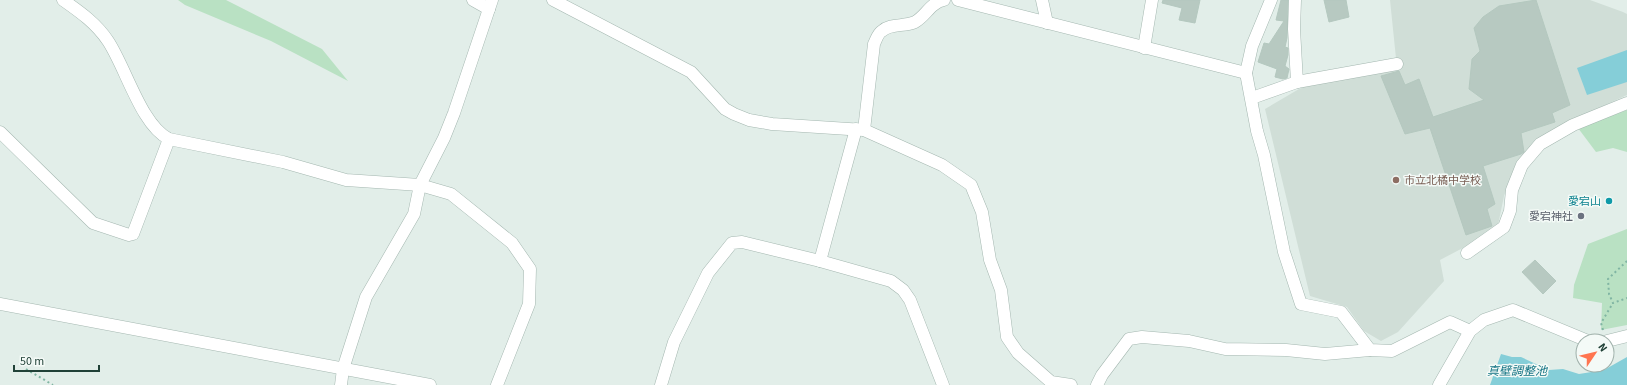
<svg xmlns="http://www.w3.org/2000/svg" width="1627" height="385" font-family="'Source Sans 3','Noto Sans JP',sans-serif">
  <style>
    .built { fill: #d0ded7 }
    .green { fill: #b9e1c3 }
    .water { fill: #85ced8 }
    .building { fill: #b7c9c1; stroke: #b4c8bf }
    .lines { fill: none; stroke-linecap: round; stroke-linejoin: round }
    .minor-casing { stroke: #a4b7b0; stroke-width: 13 }
    .tertiary-casing { stroke: #a4b7b0; stroke-width: 13 }
    .path { stroke: #80b5a3; stroke-width: 2; stroke-dasharray: 2 3; stroke-linecap: butt }
    .minor { stroke: #fff; stroke-width: 12 }
    .tertiary { stroke: #fff; stroke-width: 12 }
    .education-dot { fill: #8d6e63; stroke: #f4faf7; stroke-width: 1.5 }
    .culture-dot { fill: #0f9aa8; stroke: #f4faf7; stroke-width: 1.5 }
    .worship-dot { fill: #6b7280; stroke: #f4faf7; stroke-width: 1.5 }
    .labels { text-anchor: middle; stroke-width: 3; stroke-linejoin: round; paint-order: stroke }
    .education-label { font-size: 11px; fill: #785e54; stroke: #f4faf7; text-anchor: start }
    .culture-label { font-size: 11px; fill: #0d838f; stroke: #f4faf7; text-anchor: end }
    .worship-label { font-size: 11px; fill: #5b616d; stroke: #f4faf7; text-anchor: end }
    .water-label { font-size: 12px; font-style: italic; fill: #147484; stroke: #f4faf7 }
  </style>
  <rect width="100%" height="100%" fill="#e2eee9"/>
  <path class="built" d="M1390,0H1590L1623,12L1627,14V95L1558,127L1531,147L1516,164L1504,196L1498,225L1478,240L1440,260L1444,281L1398,332L1381,341L1364,331L1347,307L1310,296L1265,109L1299,89L1311,84L1397,68Z"/>
  <g class="green">
    <path d="M178,0H226L322,49L348,81L271,41L185,5Z"/>
    <path d="M1627,110V152L1613,148L1596,152L1578,128Z"/>
    <path d="M1627,229V325L1601,330L1602,303L1573,298L1574,285L1588,244Z"/>
  </g>
  <g class="water">
    <path d="M1627,50V82L1587,95L1577,68Z"/>
    <path d="M1501,354L1512,357H1521L1549,370L1563,369L1579,374L1604,370L1627,357V385H1490Z"/>
  </g>
  <g class="building">
    <path d="M1163,0H1200L1195,23L1179,20L1182,8L1162,3Z"/>
    <path d="M1281,0H1288L1287,38L1285,47L1288,48V55L1285,66L1289,69L1287,78L1283,79L1275,77L1277,69L1258,62L1264,43L1269,44L1284,21L1276,20Z"/>
    <path d="M1324,0H1346L1349,17L1329,22Z"/>
    <path d="M1536,0L1570,105L1552,113L1555,122L1521,133L1524,152L1521,154L1483,166L1495,204L1487,209L1492,226L1466,235L1430,128L1405,134L1381,76L1399,71L1405,85L1419,79L1433,117L1484,100L1469,89L1472,59L1480,51L1474,28L1483,17L1499,6Z"/>
    <path d="M1535,260L1556,281L1543,294L1522,272Z"/>
  </g>
  <g class="lines">
    <g class="minor-casing">
      <g id="minor">
        <path d="M63,0C80,12 96,23 108,41C126,68 141,125 169,139L283,162L346,180L420,185L451,194L512,243L530,269L529,304L497,385"/>
        <path d="M473,0L489,9"/>
        <path d="M553,0L691,72L725,109L734,114L749,120L772,124L864,130L942,165L971,185L982,212L990,260L1001,290L1007,337L1018,353L1051,382L1071,385"/>
        <path d="M958,0L1246,73"/>
        <path d="M1042,0L1047,23"/>
        <path d="M1271,0L1252,46L1246,73L1257,131L1264,155L1284,252L1301,304L1341,312L1370,350L1392,351L1450,322L1470,331"/>
        <path d="M1295,0L1294,29L1297,82"/>
        <path d="M1144,48L1152,0"/>
        <path d="M1252,98L1297,82L1397,64"/>
        <path d="M864,130L874,44C876,40 878,33 882,31C891,23 904,27 915,22C926,16 930,3 944,0"/>
        <path d="M0,132L93,223L129,235L133,234L169,139"/>
        <path d="M1467,253L1504,227L1510,211L1512,190L1522,165L1540,144L1573,125L1627,103"/>
        <path d="M820,261L856,129"/>
        <path d="M0,304L430,385"/>
        <path d="M341,385L343,369L366,297L414,214L420,185L444,138L454,113L492,0"/>
        <path d="M661,385L674,342L708,273L732,243L742,242L820,261L891,281L903,290L910,300L943,385"/>
        <path d="M1097,385L1102,375L1129,339L1142,337L1189,341L1225,349L1286,350L1325,354L1370,350"/>
      </g>
    </g>
    <g class="tertiary-casing">
      <g id="tertiary">
        <path d="M1607,341L1627,336"/>
        <path d="M1439,385L1470,331L1484,320L1513,310L1588,341"/>
      </g>
    </g>
    <g class="path">
      <path d="M1627,261L1608,279L1609,294L1613,303L1627,298"/>
      <path d="M1603,330L1601,323L1613,303"/>
      <path d="M26,369L53,385"/>
    </g>
    <use href="#minor" class="minor"/>
    <use href="#tertiary" class="tertiary"/>
  </g>
  <circle class="education-dot" cx="1396" cy="180" r="4"/>
  <circle class="culture-dot" cx="1609" cy="201" r="4"/>
  <circle class="worship-dot" cx="1581" cy="216" r="4"/>
  <g class="labels">
    <g class="education-label">
      <text x="1404" y="184">市立北橘中学校</text>
    </g>
    <g class="culture-label">
      <text x="1601" y="205">愛宕山</text>
    </g>
    <g class="worship-label">
      <text x="1573" y="220">愛宕神社</text>
    </g>
    <g class="water-label">
      <text x="1517" y="375">真壁調整池</text>
    </g>
  </g>
  <g transform="translate(1595 353) rotate(55)"><circle r="19" fill="#f4faf7" stroke="#9fb0aa"/>
  <path d="M0-3L7 15L0 10L-7 15Z" fill="#ff7550"/>
  <text y="-6" font-size="11" font-weight="bold" text-anchor="middle" fill="#204137">N</text>
  </g>
  <path d="M14 365v6h85v-6" fill="none" stroke="#204137" stroke-width="2"/>
  <text x="20" y="365" font-size="12" fill="#204137" stroke="#f4faf7" stroke-width="3" paint-order="stroke">50 m</text>
</svg>
